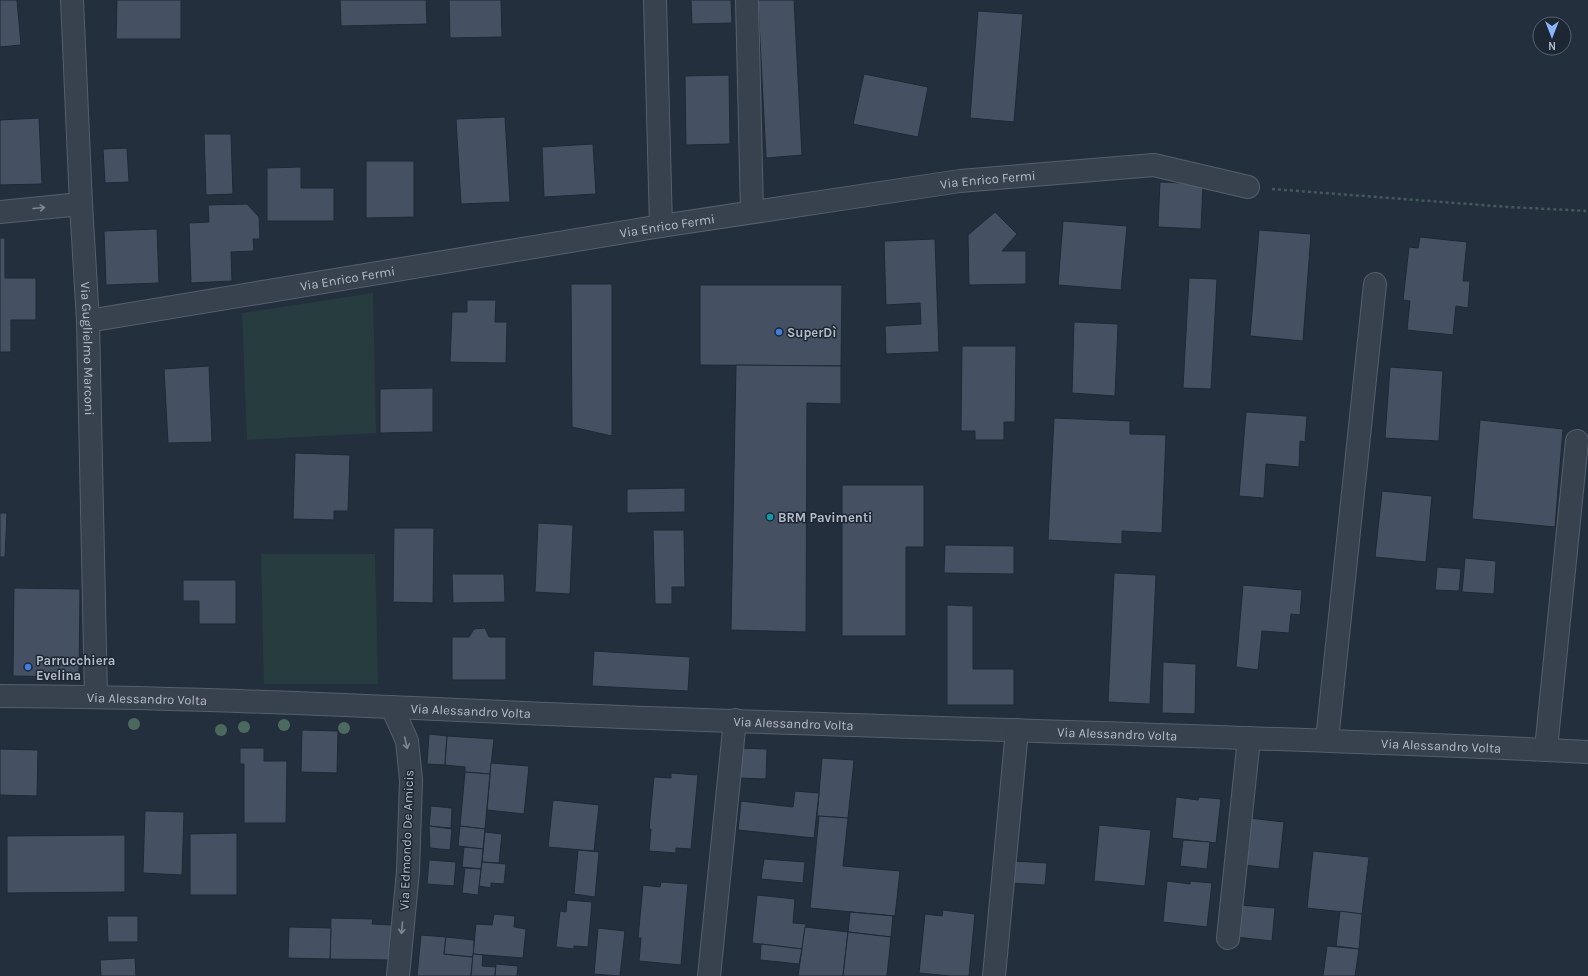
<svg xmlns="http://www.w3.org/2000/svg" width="1588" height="976" font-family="Karla,sans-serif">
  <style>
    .green { fill: #263c3f }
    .building { fill: #455162; stroke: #1f2835 }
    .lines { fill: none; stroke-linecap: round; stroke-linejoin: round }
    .minor-casing { stroke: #565f6c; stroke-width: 24 }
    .path { stroke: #44595c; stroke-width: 2.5; stroke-dasharray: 3 3; stroke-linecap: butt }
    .minor { stroke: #38414e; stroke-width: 22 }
    .tree { fill: #4b6a5d }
    .oneway { stroke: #7c8592 }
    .shop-dot { fill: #3f7fe0; stroke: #1d2633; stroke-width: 1.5 }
    .culture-dot { fill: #0f9aa8; stroke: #1d2633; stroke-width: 1.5 }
    .labels { text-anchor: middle; stroke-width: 3; stroke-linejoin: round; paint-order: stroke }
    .street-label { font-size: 13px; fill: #b4bcc9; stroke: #1d2633 }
    .poi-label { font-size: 13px; font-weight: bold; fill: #b4bcc9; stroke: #1d2633; text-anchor: start }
  </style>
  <rect width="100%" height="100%" fill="#242f3e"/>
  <g class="green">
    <path d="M373,293L376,433L247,440L242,313Z"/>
    <path d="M261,554H375L378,684H264Z"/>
  </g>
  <g class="building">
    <path d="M0,0H17L21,45L0,47Z"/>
    <path d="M117,0H181V39H116Z"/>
    <path d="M340,0H426L427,24L341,26Z"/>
    <path d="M449,0H501L502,37L450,38Z"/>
    <path d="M691,0H731L732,23L692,24Z"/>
    <path d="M758,0H794L802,155L766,158Z"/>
    <path d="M978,11L1023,14L1014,122L970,118Z"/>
    <path d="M864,74L928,87L918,137L853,124Z"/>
    <path d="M729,75L730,144L686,145L685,76Z"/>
    <path d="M505,117L510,202L461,204L456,119Z"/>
    <path d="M39,118L42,184L0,185V120Z"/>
    <path d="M204,134H231L233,194L206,195Z"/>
    <path d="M593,144L596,194L544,197L542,147Z"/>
    <path d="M127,148L129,182L105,183L103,149Z"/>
    <path d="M366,161H414V217L366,218Z"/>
    <path d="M301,167V188H334V221H267V168Z"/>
    <path d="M1160,182L1203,184L1201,229L1158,227Z"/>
    <path d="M247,204L259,217L260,239H253L254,251L231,252L232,281L191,283L189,223L209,222L208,205Z"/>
    <path d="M995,212L1017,234L1002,251H1026V284L969,285L968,235Z"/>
    <path d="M1063,221L1127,226L1121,290L1058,285Z"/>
    <path d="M157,229L159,283L106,285L104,231Z"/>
    <path d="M1259,230L1311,234L1303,341L1250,336Z"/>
    <path d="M1420,237L1467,242L1463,281H1470L1468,308L1456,306L1453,335L1407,330L1410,301L1403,300L1409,247L1418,248Z"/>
    <path d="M0,238H5V278H36V320H11V352H0Z"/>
    <path d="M935,239L939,352L886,354L885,326L921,324L920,303L886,305L884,241Z"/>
    <path d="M1189,278L1217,279L1211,389L1183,388Z"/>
    <path d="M571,284H612V436L572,427Z"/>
    <path d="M700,285H842L841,366L700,365Z"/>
    <path d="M467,300H496L495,322H507L506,363L450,362L452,312H467Z"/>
    <path d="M1074,322L1118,324L1115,396L1072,393Z"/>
    <path d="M962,346H1016L1015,422H1004V440H975V431H961Z"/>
    <path d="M736,365L841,366V404L807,403L806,632L731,630Z"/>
    <path d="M209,366L212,442L168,443L164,369Z"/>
    <path d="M1390,367L1443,371L1439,441L1385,438Z"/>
    <path d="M433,388V432L380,433V389Z"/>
    <path d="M1246,412L1307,416L1305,442L1300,441L1299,467L1266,464L1264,498L1239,496Z"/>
    <path d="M1054,418L1130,421V434L1166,435L1162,533L1122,531V544L1048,540Z"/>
    <path d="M1480,420L1563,429L1555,527L1472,519Z"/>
    <path d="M295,453L350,455L348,511H334V520L293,519Z"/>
    <path d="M842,485H924V547H906V636H842Z"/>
    <path d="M685,488V512L627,513V489Z"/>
    <path d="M1382,491L1432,496L1426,562L1375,557Z"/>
    <path d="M0,513H7L5,557H0Z"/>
    <path d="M538,523L573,525L570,594L535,592Z"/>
    <path d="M394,528H434L433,603L393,602Z"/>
    <path d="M653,530H684L685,587H672V604H655Z"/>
    <path d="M945,545L1014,546V574L944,573Z"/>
    <path d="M1465,558L1496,561L1494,594L1462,592Z"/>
    <path d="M1437,567L1461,569L1459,591L1435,590Z"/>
    <path d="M1114,573L1156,575L1150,704L1108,702Z"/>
    <path d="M452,574H504L505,602L453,603Z"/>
    <path d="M183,580H236V624H199V601H183Z"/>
    <path d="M1243,585L1302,590L1300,615L1291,614L1289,633L1262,631L1258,670L1236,667Z"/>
    <path d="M14,588L80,589L79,677L13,676Z"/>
    <path d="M947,605L973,606V669H1014V705H947Z"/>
    <path d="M485,628L489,637H506V680H452V637H469L474,629Z"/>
    <path d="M594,651L690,657L688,691L592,686Z"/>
    <path d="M1163,662L1196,664L1195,714L1162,713Z"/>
    <path d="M302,730L338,731L337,773L301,772Z"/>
    <path d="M429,734L447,736L445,765L427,764Z"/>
    <path d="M447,736L494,739L490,774L465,772V767L445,765Z"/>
    <path d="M240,748H264V761H287L286,823H244V764H240Z"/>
    <path d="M740,748L767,749L766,779L739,778Z"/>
    <path d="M0,749L38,750L37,796L0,795Z"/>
    <path d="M822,758L854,760L848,818L817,816Z"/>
    <path d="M491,763L529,766L524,814L487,810Z"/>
    <path d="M465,772L490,774L485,829L460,826Z"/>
    <path d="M671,773L698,775L691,849L676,848V853L649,851L651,829H649L654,777L671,778Z"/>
    <path d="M795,791L819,793L814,838L738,830L741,801L793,807Z"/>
    <path d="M1176,797L1198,800L1199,797L1221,799L1216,843L1172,838Z"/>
    <path d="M553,800L599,805L594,851L548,847Z"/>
    <path d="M431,806L452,808L451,828L429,826Z"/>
    <path d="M145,811L184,812L182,875L143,873Z"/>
    <path d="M819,816L848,818L843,866L900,871L895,916L810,908Z"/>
    <path d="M1249,818L1284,822L1279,869L1244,865Z"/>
    <path d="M1099,825L1151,830L1145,886L1094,881Z"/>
    <path d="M429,826L452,829L450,850L430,848Z"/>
    <path d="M460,826L485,829L483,849L458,846Z"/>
    <path d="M485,832L502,834L499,863L482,862Z"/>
    <path d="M237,833V895H190V834Z"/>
    <path d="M125,835V892L7,893V836Z"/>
    <path d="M1183,840L1210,842L1207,869L1180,866Z"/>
    <path d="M464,847L483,849L481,869L462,867Z"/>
    <path d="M578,850L599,852L595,897L574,894Z"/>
    <path d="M1313,851L1369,857L1362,914L1307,908Z"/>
    <path d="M764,859L805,862L803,883L761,879Z"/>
    <path d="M429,860L456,862L454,886L427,884Z"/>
    <path d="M1013,861L1047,863L1045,885L1010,883Z"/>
    <path d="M482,862L506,864L504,884L491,883V888L479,886Z"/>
    <path d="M465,868L481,869L478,895L462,893Z"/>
    <path d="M1167,881L1190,884V881L1212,883L1207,927L1163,922Z"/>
    <path d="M661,882L688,884L681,965L639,961L641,938H638L643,885L660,887Z"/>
    <path d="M757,895L795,899L793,923L806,924L802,949L752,943Z"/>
    <path d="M567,900L592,902L588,947L574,946V949L556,947L560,911L566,912Z"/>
    <path d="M1240,905L1275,908L1272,941L1236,937Z"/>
    <path d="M943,910L975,914L969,976H951L919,973L925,914L942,916Z"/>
    <path d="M1340,911L1362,914L1359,949L1336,946Z"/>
    <path d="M850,912L893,916L891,937L848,932Z"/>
    <path d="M494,914L515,916L514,927L526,929L523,958L473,954L476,924L492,925Z"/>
    <path d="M107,916H138V942H108Z"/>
    <path d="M331,918L373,919L372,924L392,925L391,960L330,959Z"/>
    <path d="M289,927L331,928L330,959L288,958Z"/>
    <path d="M805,927L848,932L843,976H798Z"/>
    <path d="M598,928L625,931L620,976L594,974Z"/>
    <path d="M848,932L891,937L887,976H843Z"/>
    <path d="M421,935L446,937L444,954L473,957L471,976H417Z"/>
    <path d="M446,937L474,940L473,957L444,954Z"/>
    <path d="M761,944L802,949L799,964L760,960Z"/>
    <path d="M1327,946L1359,949L1355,976H1323Z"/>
    <path d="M473,954L483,955L482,966L496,967L495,976H471Z"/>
    <path d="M135,958L136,976H101L100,960Z"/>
    <path d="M496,964L518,966L517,976H495Z"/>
  </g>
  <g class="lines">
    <g class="minor-casing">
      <g id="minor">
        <path id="s1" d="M72,0L81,204L88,321L96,697"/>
        <path d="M655,0L661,226"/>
        <path d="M747,0L752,212"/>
        <path d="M0,212L81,204"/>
        <path id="s2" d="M88,321L661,226L960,181L1154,165L1248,187"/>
        <path id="s3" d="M0,696C226,697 452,711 678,719C981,730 1285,737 1588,752"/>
        <path d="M392,707L407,741L411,780L408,871L398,976"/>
        <path d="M1327,740L1375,284"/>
        <path d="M1546,749L1577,441"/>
        <path d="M1228,938L1249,738"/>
        <path d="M709,976L735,720"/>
        <path d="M994,976L1017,730"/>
      </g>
    </g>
    <path class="path" d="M1272,189L1508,207L1588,211"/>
    <use href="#minor" class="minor"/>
  </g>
  <g class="tree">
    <circle cx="134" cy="724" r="6"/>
    <circle cx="284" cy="725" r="6"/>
    <circle cx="244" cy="727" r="6"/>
    <circle cx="344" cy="728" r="6"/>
    <circle cx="221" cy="730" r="6"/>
  </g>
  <defs><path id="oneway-shaft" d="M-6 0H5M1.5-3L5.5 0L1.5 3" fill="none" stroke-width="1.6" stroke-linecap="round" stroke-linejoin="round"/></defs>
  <g class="oneway">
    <use href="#oneway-shaft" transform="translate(39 208) rotate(-5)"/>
    <use href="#oneway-shaft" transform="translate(406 743) rotate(77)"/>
    <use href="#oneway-shaft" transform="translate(402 928) rotate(95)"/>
  </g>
  <g class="shop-dot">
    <circle cx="779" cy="332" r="4"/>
    <circle cx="28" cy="667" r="4"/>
  </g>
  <circle class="culture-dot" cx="770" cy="517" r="4"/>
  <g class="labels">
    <g class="street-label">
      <text dy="5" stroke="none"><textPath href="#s2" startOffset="911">Via Enrico Fermi</textPath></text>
      <text dy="5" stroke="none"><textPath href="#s2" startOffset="587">Via Enrico Fermi</textPath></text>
      <text dy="5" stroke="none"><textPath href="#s2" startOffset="263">Via Enrico Fermi</textPath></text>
      <text dy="5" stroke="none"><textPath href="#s1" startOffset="349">Via Guglielmo Marconi</textPath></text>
      <text dy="5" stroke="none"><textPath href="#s3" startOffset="147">Via Alessandro Volta</textPath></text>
      <text dy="5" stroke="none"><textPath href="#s3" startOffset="471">Via Alessandro Volta</textPath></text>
      <text dy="5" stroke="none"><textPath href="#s3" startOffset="794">Via Alessandro Volta</textPath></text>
      <text dy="5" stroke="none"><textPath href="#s3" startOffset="1118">Via Alessandro Volta</textPath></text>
      <text dy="5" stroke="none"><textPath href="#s3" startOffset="1442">Via Alessandro Volta</textPath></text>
      <text transform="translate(406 840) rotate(-88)" y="5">Via Edmondo De Amicis</text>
    </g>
    <g class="poi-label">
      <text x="787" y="337">SuperDì</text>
      <text x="778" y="522">BRM Pavimenti</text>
      <text x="36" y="665">Parrucchiera<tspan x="36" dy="15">Evelina</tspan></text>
    </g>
  </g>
  <g transform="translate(1552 36) rotate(180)"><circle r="19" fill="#1d2633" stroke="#59626f"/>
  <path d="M0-3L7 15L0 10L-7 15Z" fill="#8ab4f8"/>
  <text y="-6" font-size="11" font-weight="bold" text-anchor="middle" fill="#b4bcc9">N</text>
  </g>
</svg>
